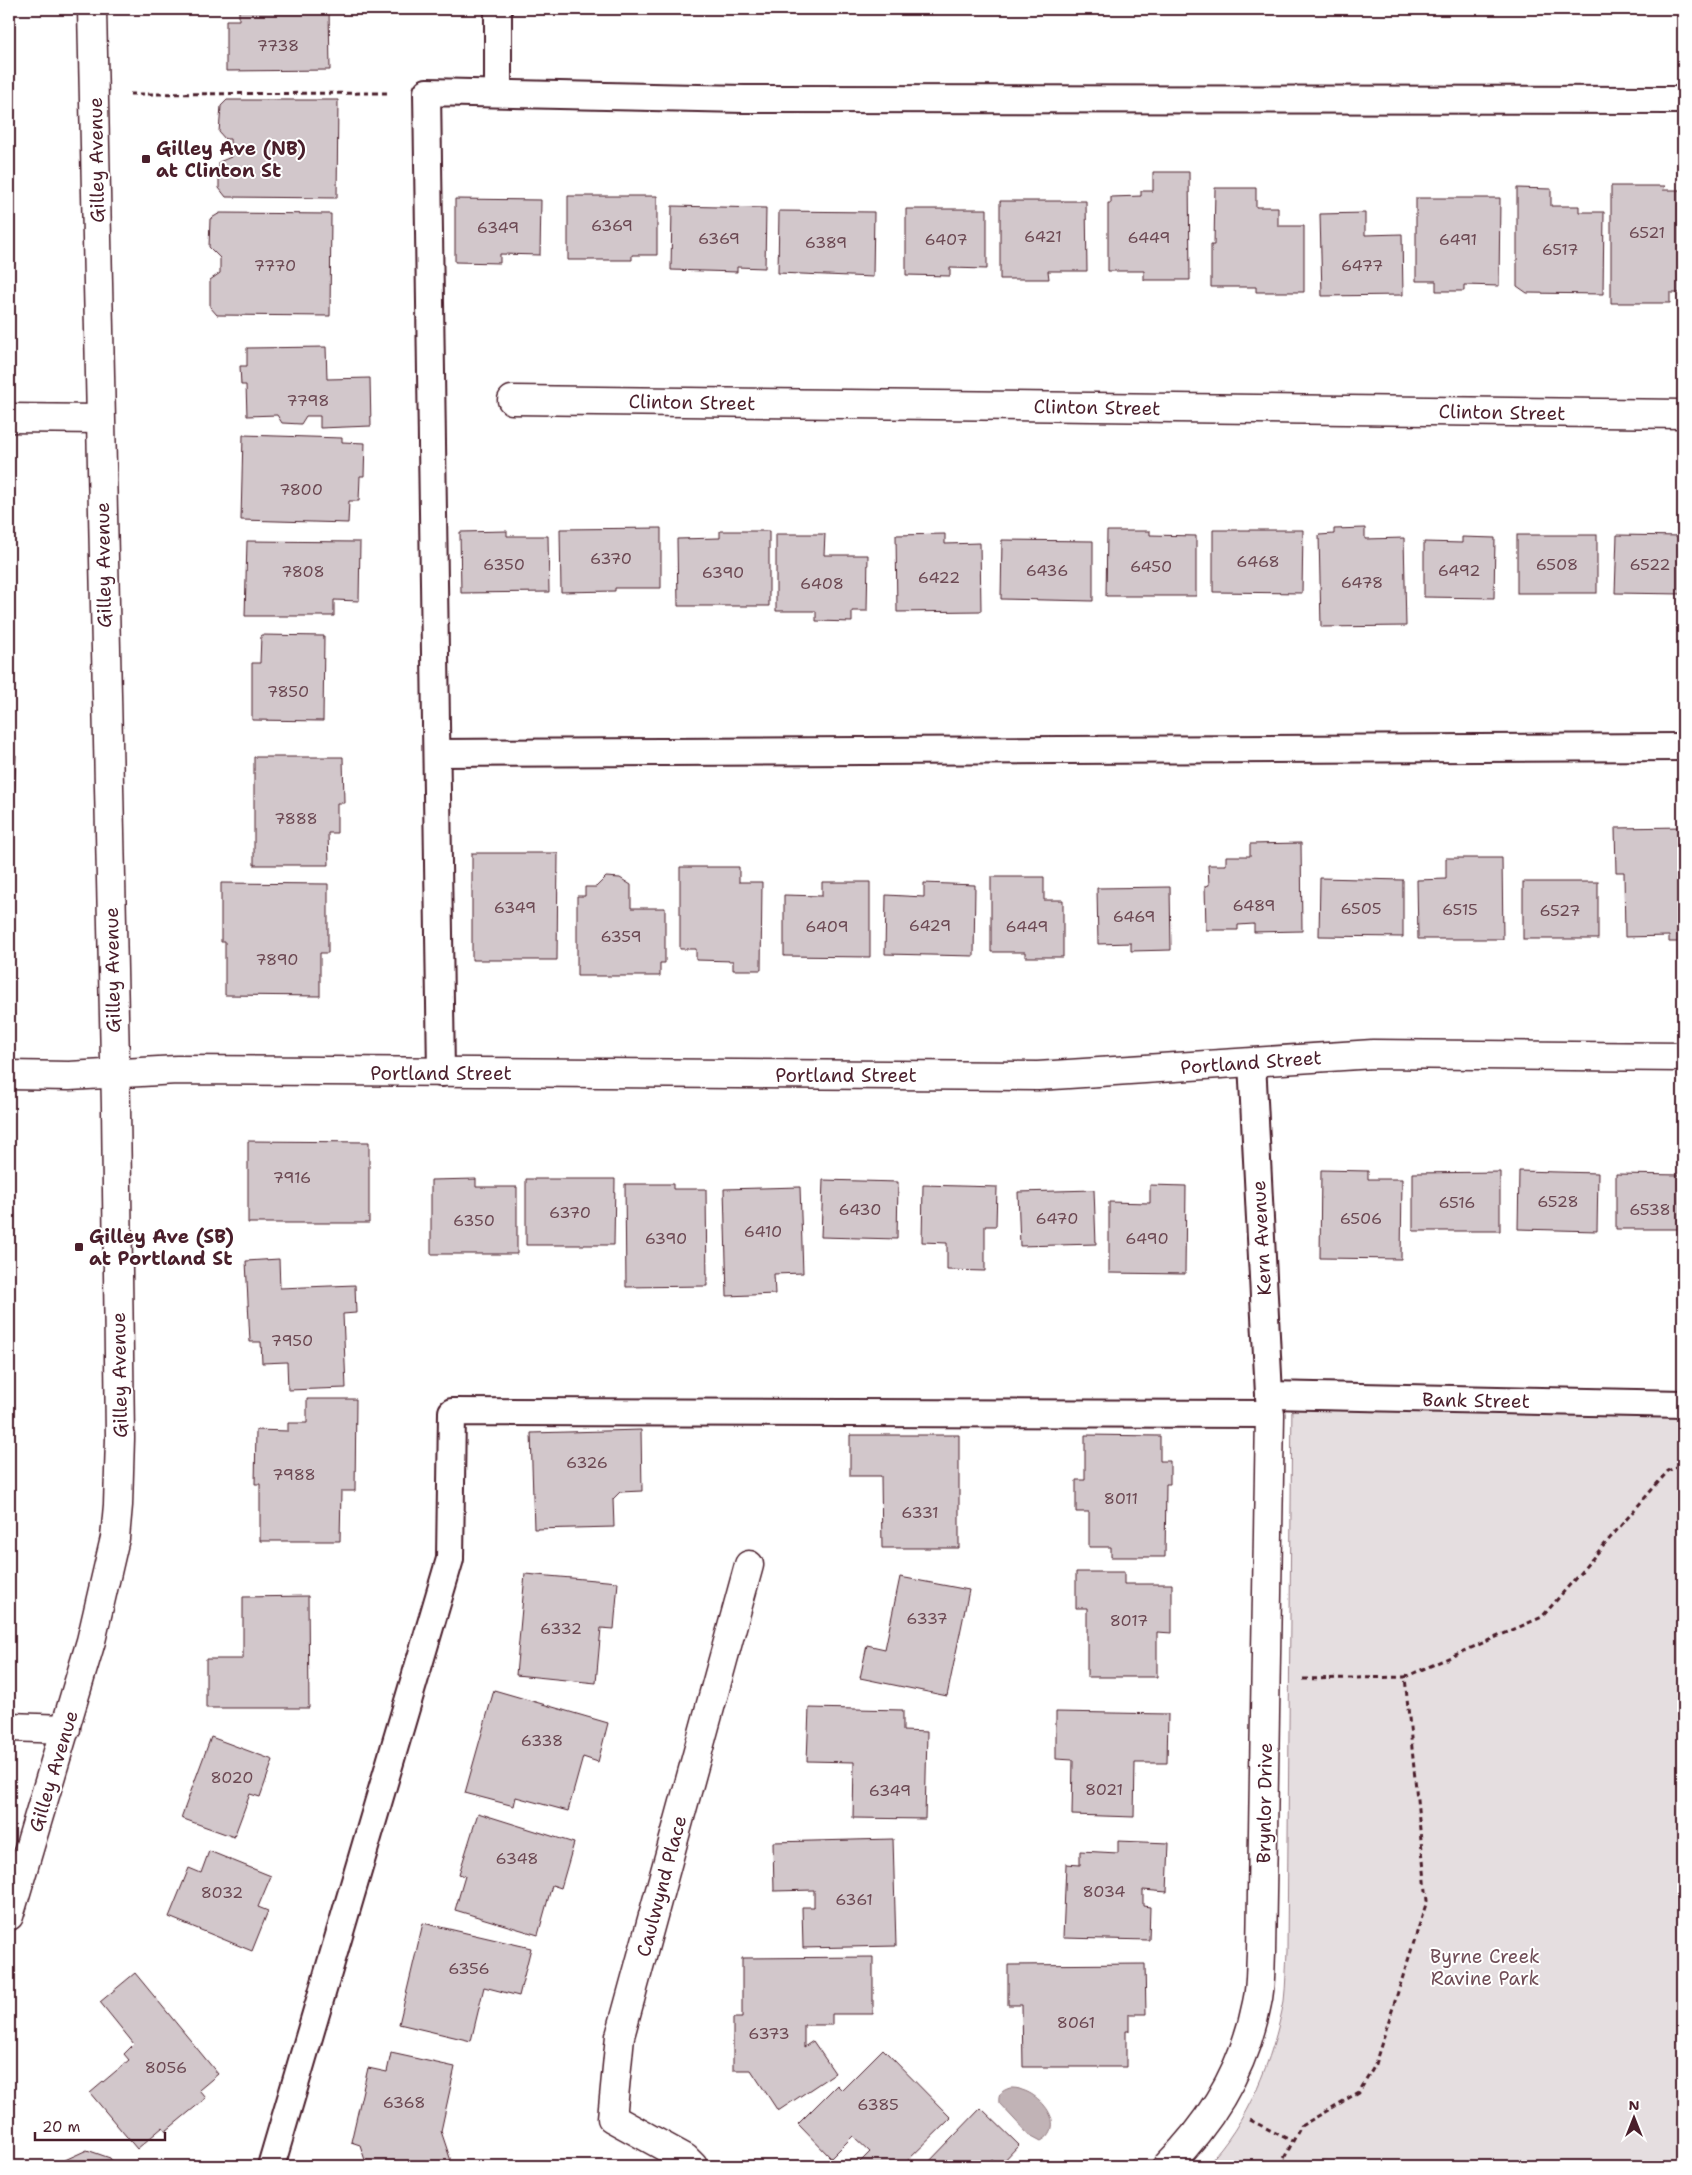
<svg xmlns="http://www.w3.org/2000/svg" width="1692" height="2175" font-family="'Shantell Sans',sans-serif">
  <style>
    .green { fill: #e5dee0; stroke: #987e86 }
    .water { fill: #c1b3b6; stroke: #91787e }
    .building { fill: #d2c7cb; stroke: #4a1f2b }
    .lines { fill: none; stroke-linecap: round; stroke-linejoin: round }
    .service-casing { stroke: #4a1f2b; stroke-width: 30 }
    .minor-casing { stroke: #4a1f2b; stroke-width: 31 }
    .tertiary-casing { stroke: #4a1f2b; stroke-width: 31 }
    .path { stroke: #4a1f2b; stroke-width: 3; stroke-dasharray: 5 4; stroke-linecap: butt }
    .service { stroke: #fff; stroke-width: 26 }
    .minor { stroke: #fff; stroke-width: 28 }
    .tertiary { stroke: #fff; stroke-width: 28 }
    .poi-dot { fill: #4a1f2b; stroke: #fff; stroke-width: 2 }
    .labels { text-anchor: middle; stroke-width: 4; stroke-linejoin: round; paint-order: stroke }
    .number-label { font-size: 16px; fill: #6c4953 }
    .poi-label { font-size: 19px; font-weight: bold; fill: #4a1f2b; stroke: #fff; text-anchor: start }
    .street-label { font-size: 19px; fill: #4a1f2b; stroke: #fff }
    .park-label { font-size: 19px; fill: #714f58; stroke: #fff }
  </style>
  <rect width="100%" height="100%" fill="#fff"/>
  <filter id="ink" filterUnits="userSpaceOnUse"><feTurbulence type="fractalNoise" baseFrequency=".02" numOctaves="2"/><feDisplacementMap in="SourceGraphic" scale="10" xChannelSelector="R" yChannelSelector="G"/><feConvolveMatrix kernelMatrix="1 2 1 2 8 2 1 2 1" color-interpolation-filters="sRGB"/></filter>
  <g filter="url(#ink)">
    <path class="green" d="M1292,1396L1683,1404V2166H1206C1248,2123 1273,2059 1284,2001C1286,1984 1286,1967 1287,1951Z"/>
    <path class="water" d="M1010,2088C1014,2088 1018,2088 1022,2090C1043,2096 1067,2127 1041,2141L1028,2134L999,2103C998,2094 1001,2091 1010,2088Z"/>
    <g class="building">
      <path d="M239,9H329L330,70L226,71V20H239Z"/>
      <path d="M227,100H338L337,198L226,197L219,188V162L231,157L230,139H225L219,132L221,106Z"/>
      <path d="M1153,172H1189L1190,280H1144V271H1108V203H1111V197L1141,196V191H1153Z"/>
      <path d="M1611,186H1665L1663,190H1683V293H1670V303H1611Z"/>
      <path d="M1215,188H1256V207H1278V226H1304V292H1256V287H1211V245H1214Z"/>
      <path d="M1517,188L1551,189V206H1579V212H1604L1603,294L1527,293L1517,286Z"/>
      <path d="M568,196H657V255H632V260H568Z"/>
      <path d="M1416,198H1500L1499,286L1464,285V291H1436V281H1416Z"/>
      <path d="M455,199L541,200L540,255L500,254V263L455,262Z"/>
      <path d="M1000,201H1086L1087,271H1048L1049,279H1000Z"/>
      <path d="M672,206L766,208L765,268L737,267V272L671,270Z"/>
      <path d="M906,209H987V269L950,268V276L906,275Z"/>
      <path d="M779,211L874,212L873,277L778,273Z"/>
      <path d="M220,213L331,214L330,316L217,315L210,307V280L220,273V258L209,247L210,219Z"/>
      <path d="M1365,213V235L1402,234L1403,295L1322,296L1320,214Z"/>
      <path d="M326,347L327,379L370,378L371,426L320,428V416H306L301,424L282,423L277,415L247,416L246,385H241L240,366H247V348Z"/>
      <path d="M243,435L342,438V442L365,443L364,476H360L359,501H349L348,523L241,520Z"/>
      <path d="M661,528V588H615V591L561,592L560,529Z"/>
      <path d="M1365,528V539L1404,538L1406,626L1321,627L1319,535L1334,534V529Z"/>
      <path d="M1213,530H1303L1302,593L1213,592Z"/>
      <path d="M507,531V536H548L549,592L461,593L460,532Z"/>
      <path d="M720,531H769V606H678L677,539L720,538Z"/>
      <path d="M1107,531H1150V535L1196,536V596H1106Z"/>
      <path d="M776,534H825L824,555H868L867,611H852V622L816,621V611H776Z"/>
      <path d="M945,534V544L980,543L981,611L897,612L896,535Z"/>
      <rect x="1517" y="535" width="80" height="58"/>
      <path d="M1617,535L1683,536V594L1615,593Z"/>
      <path d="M1462,537L1495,538L1494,598L1424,597V542L1462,543Z"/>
      <path d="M1002,540L1093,541V601L1001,599Z"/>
      <path d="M247,541L360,542L359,601L334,600V616H245Z"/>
      <path d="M261,635L324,636L323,721L252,720V663H260Z"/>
      <path d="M9,755H16L14,808H9Z"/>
      <path d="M254,757H343L344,803H337V833H328L329,865H254Z"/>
      <path d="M9,820H12L11,875H9Z"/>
      <path d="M1683,827V942H1669V936L1625,937L1624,872H1616L1615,828Z"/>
      <path d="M1301,843L1302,931L1254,932V924L1238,925V930H1206L1205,886L1209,885L1208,865H1226V856H1250V844Z"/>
      <path d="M472,853H558L557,960H472Z"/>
      <path d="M1446,858H1502L1503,939H1418L1417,880L1446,879Z"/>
      <path d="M680,867H739V882H762L761,970H733V961L696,960V949H680Z"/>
      <path d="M606,877L620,878L631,885V908H665V963H660V976H577V896H585V887H596Z"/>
      <path d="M991,877H1044V900H1063V957H1025V952H991Z"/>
      <path d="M1320,878L1403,880V937L1319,936Z"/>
      <path d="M822,882H870V957L784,956V895L822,896Z"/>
      <rect x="1523" y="882" width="75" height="57"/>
      <path d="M221,883L328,884V953H320V996L225,995V942H221Z"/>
      <path d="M924,883L975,885L974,956L885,954L886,895L924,897Z"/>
      <rect x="9" y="885" width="1" height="57"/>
      <path d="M1170,887L1171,950L1131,951V943L1098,944L1097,888Z"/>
      <path d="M248,1141L369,1142V1223H248Z"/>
      <path d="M1321,1170L1368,1171V1179H1402L1401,1259L1320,1258Z"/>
      <path d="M1519,1171L1598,1173L1597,1231L1518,1229Z"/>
      <path d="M1500,1172V1231H1413V1173Z"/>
      <path d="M1616,1174L1683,1175V1229H1616Z"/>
      <path d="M476,1179V1187H517V1254H431V1180Z"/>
      <path d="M526,1179H615L614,1245H526Z"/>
      <path d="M823,1180L898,1182L897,1239L821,1237Z"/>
      <path d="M625,1184H673V1189H706L707,1286L626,1287Z"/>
      <path d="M923,1185L997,1187L996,1226H985V1271L947,1270V1243L922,1242Z"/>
      <path d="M1150,1185L1186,1186L1185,1274L1109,1273V1202L1150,1203Z"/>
      <path d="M800,1187L803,1273L774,1274L775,1294L727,1296L724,1189Z"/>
      <path d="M1094,1190L1096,1244L1020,1246L1018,1192Z"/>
      <path d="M279,1259L280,1288L355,1285L356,1313L343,1314L346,1388L288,1390L287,1362L262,1363L261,1342H250L246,1261Z"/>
      <path d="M307,1399H356L355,1491H341L340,1541H260V1484H255L256,1430L288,1431V1423H307Z"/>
      <path d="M641,1430L642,1491L620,1492L613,1499L614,1527L534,1529L531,1433Z"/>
      <path d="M850,1435H959V1548H882L881,1476H850Z"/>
      <path d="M1085,1435L1160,1436V1461H1170V1484H1166L1165,1557H1111V1547H1089V1512H1076V1480H1085Z"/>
      <path d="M1076,1572H1124V1584H1172V1633L1157,1632V1677H1087V1608H1076Z"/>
      <path d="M525,1574L618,1582L614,1629L601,1628L596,1683L516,1675Z"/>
      <path d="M900,1577L969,1590L947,1696L860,1678L867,1645L885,1649Z"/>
      <path d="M308,1596L309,1708H206V1659H243V1597Z"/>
      <path d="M494,1690L608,1723L598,1762L583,1757L568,1811L516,1797L514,1806L465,1793Z"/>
      <path d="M809,1708L903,1710V1731L927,1732L925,1819L853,1818L854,1762L807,1761Z"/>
      <path d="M1056,1712L1168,1714L1167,1763H1135L1134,1817L1072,1815L1073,1760L1056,1759Z"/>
      <path d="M211,1737L273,1760L260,1797L250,1794L234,1837L181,1818Z"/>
      <path d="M478,1813L574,1843L561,1888L552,1885L538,1935L455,1910L465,1876L459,1874Z"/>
      <path d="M893,1839L896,1946L803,1948L802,1907H814V1890L774,1891L773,1842Z"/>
      <path d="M1118,1841L1169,1843L1167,1892L1143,1890V1906L1150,1907L1149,1940L1063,1938L1066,1864L1080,1865V1851L1118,1853Z"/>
      <path d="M209,1851L271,1876L258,1907L268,1911L252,1951L169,1917L189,1868L201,1873Z"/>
      <path d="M423,1923L531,1948L519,1996L484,1987L471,2041L399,2024Z"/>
      <path d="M873,1957V2014H832V2025H804V2047L813,2041L835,2073L778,2111L751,2070H733V2018H742V1958Z"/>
      <path d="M1145,1964L1146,2014H1129V2031H1126V2067H1023L1022,2005H1008V1965Z"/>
      <path d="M135,1973L218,2074L199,2090L206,2098L166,2131L163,2127L137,2149L90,2093L129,2060L124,2054L134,2044L100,2002Z"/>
      <path d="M883,2049L951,2118L902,2166H856L870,2152L853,2136L831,2158L798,2124L837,2085L842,2090Z"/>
      <path d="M391,2053L455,2067L441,2131L451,2161L436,2166H367L360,2145L351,2142L368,2068L387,2072Z"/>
      <path d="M981,2108L1019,2145L999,2166L991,2159L984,2166H925Z"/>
      <path d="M87,2150L110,2158L115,2166H63L65,2160Z"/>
    </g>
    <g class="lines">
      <g class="service-casing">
        <g id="service">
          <path d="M498,92V9"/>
          <path d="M438,753L1683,747"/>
          <path d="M441,1073L427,92L744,99L1683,100"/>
          <path d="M1269,1395L1683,1404"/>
          <path d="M271,2166L450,1559L452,1412L1270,1414L1252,1062"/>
        </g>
      </g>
      <g class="minor-casing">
        <g id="minor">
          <path d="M512,400L1683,414"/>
          <path d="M9,418L100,419"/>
          <path d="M9,1075L69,1076L177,1070L1038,1076L1373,1054L1683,1057"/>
          <path d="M9,1727L66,1729"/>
          <path d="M693,2166L685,2158L612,2118L620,2036L749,1565"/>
          <path d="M1167,2166C1212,2121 1245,2066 1257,2003C1261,1987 1260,1969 1261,1953L1270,1414"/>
        </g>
      </g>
      <g class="tertiary-casing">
        <path id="tertiary" d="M9,1916L91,1641L115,1538L118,1505L120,1438L116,1107L92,9"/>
      </g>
      <g class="path">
        <path d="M130,94L391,93"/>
        <path d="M1303,1679L1405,1677"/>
        <path d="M1250,2120L1292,2141"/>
        <path d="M1280,2166L1301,2126L1359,2092L1374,2067L1427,1901L1405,1677L1542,1617L1668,1471L1683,1464"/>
      </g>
      <use href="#service" class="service"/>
      <use href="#minor" class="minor"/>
      <use href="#tertiary" class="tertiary"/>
    </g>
  </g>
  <g class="poi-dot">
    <rect x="141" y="154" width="10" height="10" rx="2.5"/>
    <rect x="74" y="1242" width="10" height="10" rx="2.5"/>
  </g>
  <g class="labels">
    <g class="number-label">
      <text x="278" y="51">7738</text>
      <text x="612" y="231">6369</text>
      <text x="498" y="233">6349</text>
      <text x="1647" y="238">6521</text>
      <text x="1043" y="242">6421</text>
      <text x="1149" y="243">6449</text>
      <text x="719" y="244">6369</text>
      <text x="946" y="245">6407</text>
      <text x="1458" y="245">6491</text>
      <text x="826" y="248">6389</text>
      <text x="1560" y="255">6517</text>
      <text x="275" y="271">7770</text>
      <text x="1362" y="271">6477</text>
      <text x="308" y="406">7798</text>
      <text x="301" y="495">7800</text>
      <text x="611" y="564">6370</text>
      <text x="1258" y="567">6468</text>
      <text x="504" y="570">6350</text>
      <text x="1557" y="570">6508</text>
      <text x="1650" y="570">6522</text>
      <text x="1151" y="572">6450</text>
      <text x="1047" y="576">6436</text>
      <text x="1459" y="576">6492</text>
      <text x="303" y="577">7808</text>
      <text x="723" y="578">6390</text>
      <text x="939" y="583">6422</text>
      <text x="1362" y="588">6478</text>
      <text x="822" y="589">6408</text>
      <text x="288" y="697">7850</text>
      <text x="296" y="824">7888</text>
      <text x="1254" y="911">6489</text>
      <text x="515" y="913">6349</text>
      <text x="1361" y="914">6505</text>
      <text x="1460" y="915">6515</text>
      <text x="1560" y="916">6527</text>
      <text x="1134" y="922">6469</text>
      <text x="930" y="931">6429</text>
      <text x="827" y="932">6409</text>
      <text x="1027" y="932">6449</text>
      <text x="621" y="942">6359</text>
      <text x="277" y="965">7890</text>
      <text x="292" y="1183">7916</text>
      <text x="1558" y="1207">6528</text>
      <text x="1457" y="1208">6516</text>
      <text x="860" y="1215">6430</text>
      <text x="1650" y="1215">6538</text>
      <text x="570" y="1218">6370</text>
      <text x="1057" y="1224">6470</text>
      <text x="1361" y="1224">6506</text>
      <text x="474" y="1226">6350</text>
      <text x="763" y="1237">6410</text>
      <text x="666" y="1244">6390</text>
      <text x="1147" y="1244">6490</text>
      <text x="292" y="1346">7950</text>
      <text x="587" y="1468">6326</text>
      <text x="294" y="1480">7988</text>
      <text x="1121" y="1504">8011</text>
      <text x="920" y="1518">6331</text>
      <text x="927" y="1624">6337</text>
      <text x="1129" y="1626">8017</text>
      <text x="561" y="1634">6332</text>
      <text x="542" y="1746">6338</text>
      <text x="232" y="1783">8020</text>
      <text x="1104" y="1795">8021</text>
      <text x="890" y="1796">6349</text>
      <text x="517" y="1864">6348</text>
      <text x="1104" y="1897">8034</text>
      <text x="222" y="1898">8032</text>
      <text x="854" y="1905">6361</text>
      <text x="469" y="1974">6356</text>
      <text x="1076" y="2028">8061</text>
      <text x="769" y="2039">6373</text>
      <text x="166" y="2073">8056</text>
      <text x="404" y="2108">6368</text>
      <text x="878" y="2110">6385</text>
    </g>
    <g class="poi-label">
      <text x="156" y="155">Gilley Ave (NB)<tspan x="156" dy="22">at Clinton St</tspan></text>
      <text x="89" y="1243">Gilley Ave (SB)<tspan x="89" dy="22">at Portland St</tspan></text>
    </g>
    <g class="street-label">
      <text transform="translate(96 160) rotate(-91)" y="7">Gilley Avenue</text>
      <text transform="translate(692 402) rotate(1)" y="7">Clinton Street</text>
      <text transform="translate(1097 407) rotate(1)" y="7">Clinton Street</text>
      <text transform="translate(1502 412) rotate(1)" y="7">Clinton Street</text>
      <text transform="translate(103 565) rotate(-91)" y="7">Gilley Avenue</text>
      <text transform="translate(112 970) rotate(-91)" y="7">Gilley Avenue</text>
      <text transform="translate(1251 1062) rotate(-4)" y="7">Portland Street</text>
      <text x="441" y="1080">Portland Street</text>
      <text x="846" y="1082">Portland Street</text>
      <text transform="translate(1261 1238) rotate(-93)" y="7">Kern Avenue</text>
      <text transform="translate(119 1375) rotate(-91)" y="7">Gilley Avenue</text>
      <text transform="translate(1476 1400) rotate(1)" y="7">Bank Street</text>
      <text transform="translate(53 1771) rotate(-73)" y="7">Gilley Avenue</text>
      <text transform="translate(1264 1803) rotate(-89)" y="7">Brynlor Drive</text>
      <text transform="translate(661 1886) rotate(-75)" y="7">Caulwynd Place</text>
    </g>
    <g class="park-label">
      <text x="1485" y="1963">Byrne Creek<tspan x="1485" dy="22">Ravine Park</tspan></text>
    </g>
  </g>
  <rect width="1692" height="2175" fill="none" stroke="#fff" stroke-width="30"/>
  <rect x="15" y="15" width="1662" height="2145" fill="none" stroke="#4a1f2b" stroke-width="2" filter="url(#ink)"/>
  <g transform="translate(1634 2118)" stroke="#ffffff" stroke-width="4" paint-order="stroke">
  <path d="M0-4L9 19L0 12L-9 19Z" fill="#4a1f2b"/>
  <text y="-8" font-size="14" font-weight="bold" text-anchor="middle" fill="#4a1f2b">N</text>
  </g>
  <path d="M35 2132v8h130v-8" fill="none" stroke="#4a1f2b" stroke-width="2.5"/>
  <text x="42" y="2132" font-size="15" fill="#4a1f2b" stroke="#ffffff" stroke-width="4" paint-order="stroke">20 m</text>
</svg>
